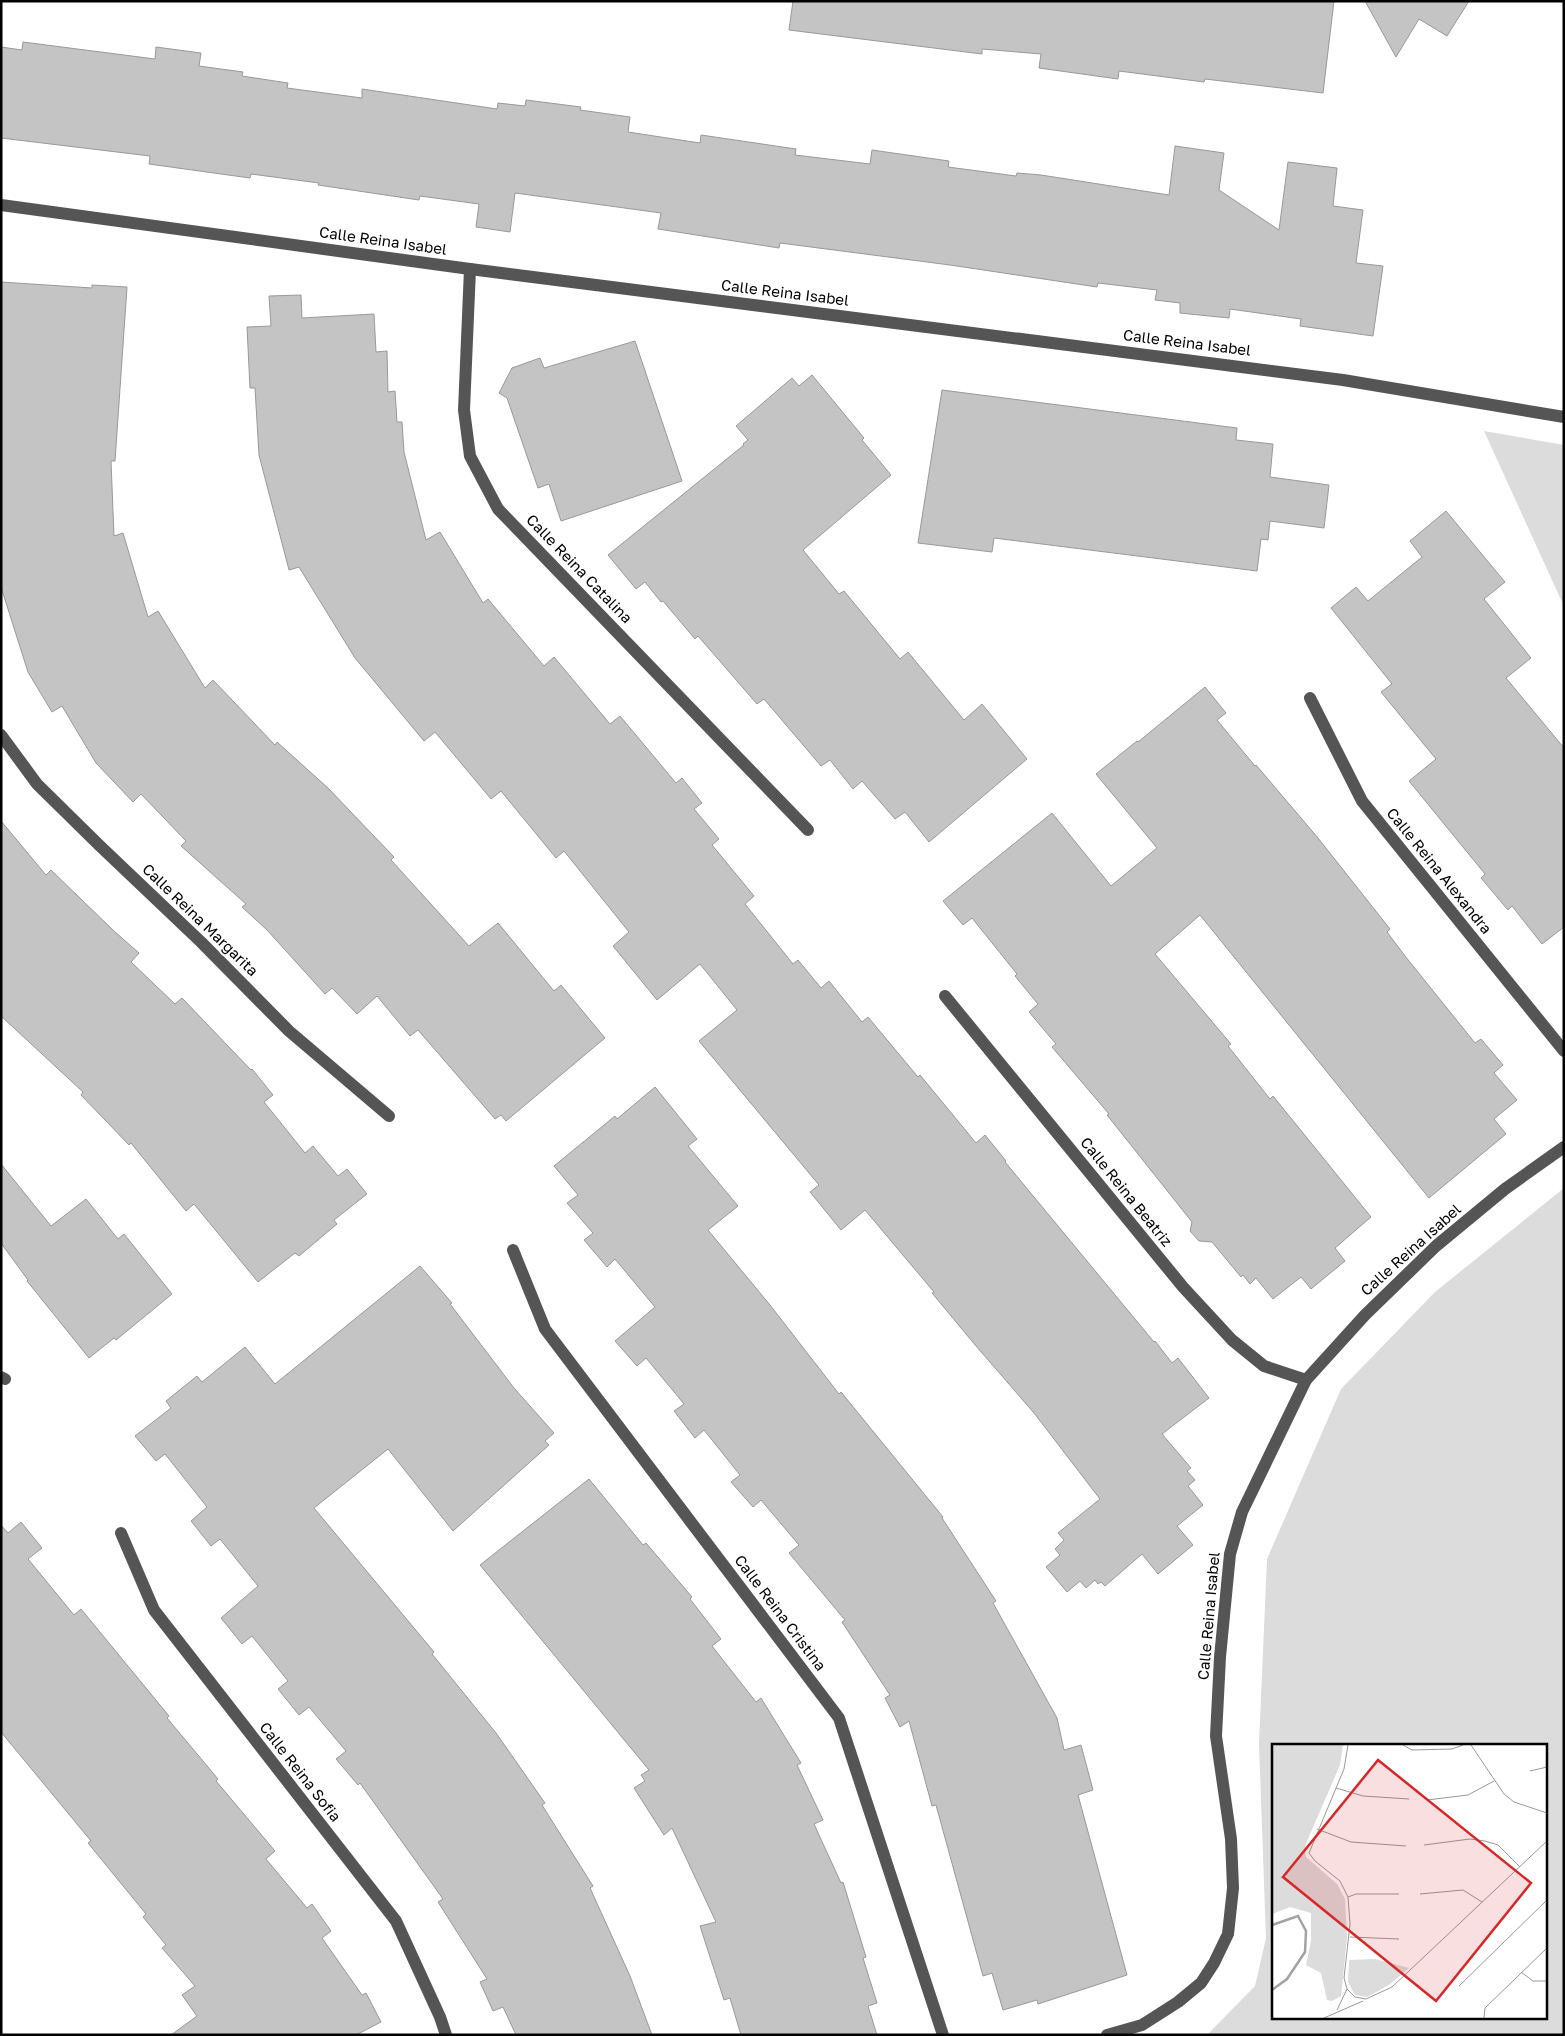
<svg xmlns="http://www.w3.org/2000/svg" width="1565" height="2036" font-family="'Golos Text',sans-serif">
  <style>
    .green { fill: #dcdcdc; fill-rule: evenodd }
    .building { fill: #c4c4c4; stroke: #999 }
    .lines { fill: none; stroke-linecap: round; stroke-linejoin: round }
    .minor { stroke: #555; stroke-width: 12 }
    .labels { text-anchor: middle; stroke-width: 4; stroke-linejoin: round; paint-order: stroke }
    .street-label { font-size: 15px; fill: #000; stroke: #fff }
    .inset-river { fill: none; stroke: #a3a3a3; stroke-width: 2.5 }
    .inset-road { fill: none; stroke: #999; stroke-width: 1 }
    .view { fill: #d62828; fill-opacity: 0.15; stroke: #d62828; stroke-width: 2.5 }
    .inset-edge { fill: none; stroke: #000; stroke-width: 2.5 }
  </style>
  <rect width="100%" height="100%" fill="#fff"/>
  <g class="green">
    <path d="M1484,431L1564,445V605L1562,602Z"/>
    <path d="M1564,1188V2035H1207L1255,1986L1266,1938L1259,1743L1267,1559L1341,1389L1435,1292ZM1274,1745H1546V2017H1274Z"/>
  </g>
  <g class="building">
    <path d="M793,1H1334L1323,93L1205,79L1204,82L1119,71L1118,79L1039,68L1041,54L982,49V54L789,30Z"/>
    <path d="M1365,1H1469L1447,36L1419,19L1396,57Z"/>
    <path d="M23,42L155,59L156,47L201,53L199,66L243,72L242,76L288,83L287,88L362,98V89L497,109L498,103L525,106L526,100L581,107L580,110L630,117L628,132L700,143L701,135L796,149L795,155L870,164L872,150L949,161L948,167L1016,176L1017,173L1041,175L1169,195L1175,146L1224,153L1219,190L1279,230L1288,162L1337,168L1333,206L1363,210L1356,263L1383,266L1373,336L1300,326L1301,319L1230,309L1229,318L1180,313V303L1155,300L1157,290L1098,283L1097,287L950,265L780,243L779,248L658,229L661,213L515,193L510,232L476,227L479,204L420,196L419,200L318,185L319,183L251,174L250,178L149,164L150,156L1,138V47L22,50Z"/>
    <path d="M1,282L92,288V285L127,287L115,461H111L114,536L123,533L148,617L158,611L205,688L213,680L275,745L277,742L328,788L394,857L391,860L469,946L498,923L554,991L561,985L605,1038L506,1121L501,1115L495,1119L418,1030L410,1036L377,996L357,1014L332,988L325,994L267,930L242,907L246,904L181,846L186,841L141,794L133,802L96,763L62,706L52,712L28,672L1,587Z"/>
    <path d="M301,295L302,318L374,314L376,352L387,351L388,392L395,391L397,422H402L404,452L426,540L440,532L483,603L488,599L544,666L554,657L610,724L620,716L676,783L682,778L702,803L694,809L719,839L712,845L754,896L745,904L793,964L798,960L821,988L829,981L862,1022L868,1017L918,1077L920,1075L976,1143L985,1135L1006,1161L1005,1162L1154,1342L1155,1341L1172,1363L1178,1358L1209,1398L1162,1434L1191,1468L1187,1471L1195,1480L1188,1486L1203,1505L1177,1526L1193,1545L1158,1574L1142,1554L1105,1586L1101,1582L1098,1584L1095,1580L1086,1588L1080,1581L1067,1592L1046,1567L1060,1555L1055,1549L1064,1540L1058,1533L1100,1499L1034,1413L976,1346L932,1293L934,1292L865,1210L841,1230L810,1192L819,1185L699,1041L737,1010L700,964L657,1000L613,946L629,932L564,851L556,858L501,791L491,799L435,732L424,741L355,658L299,567L289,570L259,455L255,388H250L247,327L271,326L269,296Z"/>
    <path d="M635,341L682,481L561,521L549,484L538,488L507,398L499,393L512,368L540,358L544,368Z"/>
    <path d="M812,375L864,438L862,440L891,475L803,550L839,594L844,591L900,659L908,652L964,720L982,704L1027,759L929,842L905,812L895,819L862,781L853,789L830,760L821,766L764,699L757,704L698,636L695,639L663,601L661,602L645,582L636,589L608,555L744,445L743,444L748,440L736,426L792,378L799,386Z"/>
    <path d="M942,390L1237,428L1236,440L1273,444L1270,477L1329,485L1324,528L1270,521L1268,540L1261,539L1257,571L994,538L992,552L918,543Z"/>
    <path d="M1446,511L1505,582L1484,599L1531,658L1506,678L1564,748V927L1542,944L1512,906L1508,910L1481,878L1485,874L1409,781L1436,759L1381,692L1392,684L1331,608L1356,587L1368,601L1422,557L1410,541Z"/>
    <path d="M1205,687L1226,713L1217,720L1255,766L1256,765L1318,838L1390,929L1387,932L1405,956L1475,1043L1481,1039L1503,1065L1494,1073L1517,1100L1494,1119L1506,1134L1429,1198L1200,915L1155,954L1231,1044L1228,1046L1270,1099L1273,1096L1371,1217L1335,1248L1345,1261L1311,1289L1301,1277L1273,1299L1256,1278L1250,1284L1243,1275L1241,1277L1212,1242L1199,1241L1190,1231L1192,1222L1107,1115L1109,1114L1052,1047L1056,1044L1029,1012L1038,1004L1015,976L1017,974L972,918L963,925L943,901L1052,813L1111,886L1157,848L1096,774L1137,741L1138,742Z"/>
    <path d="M1,821L46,875L51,870L114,931L139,953L131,962L175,1004L182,998L251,1070L252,1069L273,1095L264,1102L305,1153L313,1146L338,1176L347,1169L367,1194L334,1220L337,1224L299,1256L295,1253L258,1282L194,1204L186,1211L131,1143L129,1145L81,1095L83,1092L1,1016Z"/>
    <path d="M655,1087L697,1139L688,1146L738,1206L708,1230L770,1305L839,1394L841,1392L943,1517L942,1518L996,1601L993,1603L1057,1718L1064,1750L1081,1745L1093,1790L1078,1795L1127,1975L1038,2004L1037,2000L1003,2010L992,1973L983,1976L936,1805L932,1806L909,1721L900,1727L885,1698L890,1695L842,1622L845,1620L789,1553L799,1545L761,1500L753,1507L731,1482L740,1475L704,1430L695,1438L674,1411L684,1404L646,1358L637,1366L615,1341L655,1307L615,1259L607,1267L584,1240L593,1233L567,1203L578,1195L554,1166L615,1116L617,1119Z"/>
    <path d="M1,1164L51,1226L86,1199L118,1239L124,1234L172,1294L116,1340L114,1338L89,1358L27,1281L28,1280L1,1243Z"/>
    <path d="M420,1266L452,1303L450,1304L514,1388L554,1433L545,1441L549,1445L453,1531L388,1449L314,1508L434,1652L432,1654L496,1733L545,1803L542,1805L593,1886L590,1888L630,1976L652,2035H516L503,2007L493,2011L480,1982L487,1979L438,1902L443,1899L360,1783L358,1785L336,1759L346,1751L309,1707L299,1715L278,1689L288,1681L252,1636L242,1644L221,1618L258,1586L220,1539L211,1546L191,1521L207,1507L165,1454L156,1461L135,1436L171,1408L166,1401L197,1376L202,1382L245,1347L275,1384Z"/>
    <path d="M589,1479L643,1545L646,1543L692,1597L690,1599L721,1639L712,1646L756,1702L761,1698L801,1763L797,1765L823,1820L814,1824L841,1883L843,1882L866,1957L863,1958L877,2003L868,2006L877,2035H741L730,1998L724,2000L700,1926L716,1922L672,1828L664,1835L634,1788L645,1781L641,1775L649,1770L480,1565Z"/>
    <path d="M21,1522L42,1548L28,1559L74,1615L81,1609L169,1716L167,1718L218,1779L216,1781L275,1851L266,1859L307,1908L312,1904L331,1931L322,1938L362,1995L366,1993L381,2022L356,2035H171L197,2016L182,1995L195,1986L162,1948L166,1945L143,1917L146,1914L88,1843L91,1841L1,1732V1525L8,1533Z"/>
  </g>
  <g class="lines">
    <g class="minor">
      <path d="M1,205L470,269L1343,380L1564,417"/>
      <path d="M470,269L464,410L470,456L498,509L808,830"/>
      <path d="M1310,698L1362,801L1564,1051"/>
      <path d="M1,735L37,784L99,845L201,942L289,1031L389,1116"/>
      <path d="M945,996L1183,1287L1232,1340L1264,1366L1306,1380"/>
      <path d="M513,1250L545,1329L839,1718L943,2035"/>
      <path d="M1,1377L5,1379"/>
      <path d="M121,1533L154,1610L396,1921L440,2017L446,2035"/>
      <path d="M1107,2035L1142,2025L1178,2002L1201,1983L1214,1963L1228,1934L1233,1888L1231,1839L1216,1736L1220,1657L1230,1554L1242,1512L1306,1380L1365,1315L1436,1246L1505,1189L1564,1147"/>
    </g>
  </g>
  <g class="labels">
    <g class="street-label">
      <text transform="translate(383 241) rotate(8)" y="5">Calle Reina Isabel</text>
      <text transform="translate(785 293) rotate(7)" y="5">Calle Reina Isabel</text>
      <text transform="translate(1187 343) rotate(7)" y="5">Calle Reina Isabel</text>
      <text transform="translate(579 569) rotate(46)" y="5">Calle Reina Catalina</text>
      <text transform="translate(1439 871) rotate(51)" y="5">Calle Reina Alexandra</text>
      <text transform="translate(200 920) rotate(44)" y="5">Calle Reina Margarita</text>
      <text transform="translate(1126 1192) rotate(51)" y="5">Calle Reina Beatriz</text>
      <text transform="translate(1411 1250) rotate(-42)" y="5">Calle Reina Isabel</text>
      <text transform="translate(780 1613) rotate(53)" y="5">Calle Reina Cristina</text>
      <text transform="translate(1209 1616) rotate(-85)" y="5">Calle Reina Isabel</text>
      <text transform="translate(300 1772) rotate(52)" y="5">Calle Reina Sofia</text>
    </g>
  </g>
  <g transform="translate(1272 1744)">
    <rect width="275" height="275" fill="#fff"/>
    <path d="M0,1H71L68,21L33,102L34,113L65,140L73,155L75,194L69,252L60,257L55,256L49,229L34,221L39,197V169L18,163L0,170ZM103,215L137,224L117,241L95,253L83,251L76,238L77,216Z" fill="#dcdcdc"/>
    <path class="inset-river" d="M0,181L26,172L34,187L33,208L15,235L0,246"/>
    <path class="inset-road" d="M76,1L72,25L37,109L43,117L68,137L76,153L78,180L72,234L75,245L83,253L94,255L120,243L275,97M131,1L140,6L180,5L191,1M199,1L232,50L242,58L275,69M258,27L275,23M64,44L91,52L137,55M155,56L196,51L222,37M45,85L79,98L134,102M152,101L198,95L213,97L226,101L248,123M148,150L191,146L210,158M76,153L84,150H127M78,193L127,195M249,228L261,237H275M187,242L275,156M65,266L75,245M52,274L91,257M212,274L213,264L275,204"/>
    <path class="view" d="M106,16L259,139L164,257L11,133Z"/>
    <rect width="275" height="275" class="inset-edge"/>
  </g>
  <rect width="1565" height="2036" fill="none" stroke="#000000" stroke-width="5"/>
</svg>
